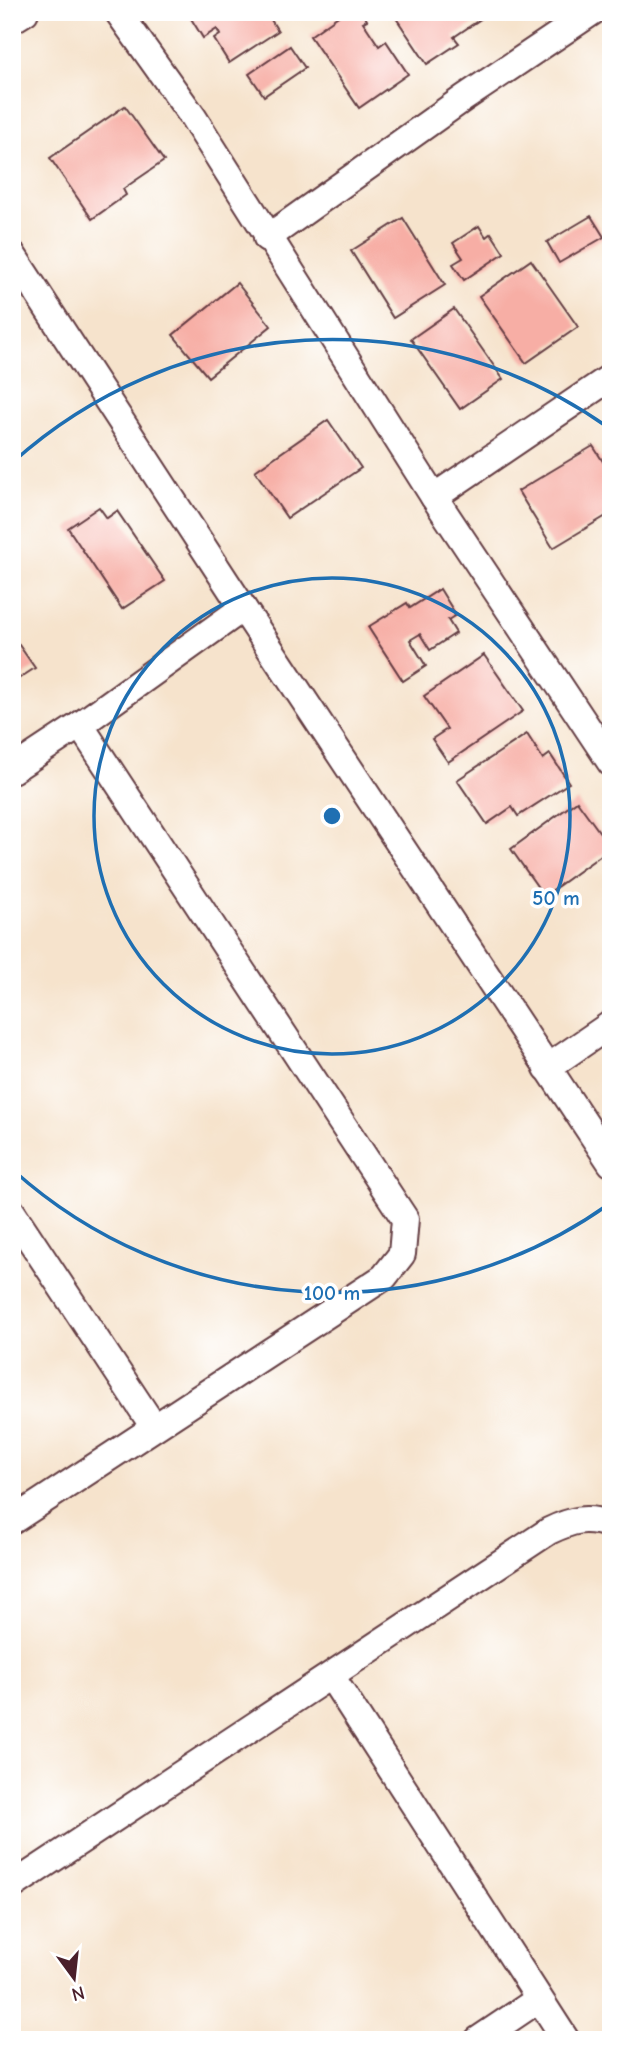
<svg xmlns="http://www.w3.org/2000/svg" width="623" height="2052" font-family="'Comic Neue',sans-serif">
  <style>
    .building { fill: #f7aea5 }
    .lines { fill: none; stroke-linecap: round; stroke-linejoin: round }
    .minor-casing { stroke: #643c43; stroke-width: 30 }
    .minor { stroke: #fff; stroke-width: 26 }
    .ring { fill: none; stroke: #1f6fb2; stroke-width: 3.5 }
    .centre { fill: #1f6fb2; stroke: #fff; stroke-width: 3.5 }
    .ring-label { font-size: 21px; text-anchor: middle; font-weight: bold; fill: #1f6fb2; stroke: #fff; stroke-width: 7; stroke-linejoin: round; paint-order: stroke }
  </style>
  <rect width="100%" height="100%" fill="#fff"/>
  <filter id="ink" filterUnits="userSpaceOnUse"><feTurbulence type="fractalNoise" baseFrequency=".0143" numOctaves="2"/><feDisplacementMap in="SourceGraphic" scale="14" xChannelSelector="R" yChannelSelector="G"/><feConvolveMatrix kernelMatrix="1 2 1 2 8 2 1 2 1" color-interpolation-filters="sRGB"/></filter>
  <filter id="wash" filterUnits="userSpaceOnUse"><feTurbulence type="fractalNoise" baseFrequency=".00686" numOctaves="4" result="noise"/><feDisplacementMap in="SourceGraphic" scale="28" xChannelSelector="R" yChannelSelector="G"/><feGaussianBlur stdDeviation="1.57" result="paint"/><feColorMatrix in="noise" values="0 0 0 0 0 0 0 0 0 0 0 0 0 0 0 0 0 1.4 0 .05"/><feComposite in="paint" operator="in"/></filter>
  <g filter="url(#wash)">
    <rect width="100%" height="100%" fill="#f6e3cc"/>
    <g id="blocks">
      <g class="building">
        <path d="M187,12H266L278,31L229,63L214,39L220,35L217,29L203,38Z"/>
        <path d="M344,12H362L367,20L363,22L379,46L386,41L408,74L359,108L310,36Z"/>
        <path d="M392,12H477L482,18L454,37L459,43L427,64Z"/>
        <path d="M290,46L305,68L264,96L249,74Z"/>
        <path d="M125,106L164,161L123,189L126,195L92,219L50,158Z"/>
        <path d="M591,216L604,237L559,263L547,242Z"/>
        <path d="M403,218L445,285L393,318L351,251Z"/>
        <path d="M479,226L486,237L491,233L504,253L464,280L453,264L463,258L453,243Z"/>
        <path d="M531,260L578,327L526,363L479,296Z"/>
        <path d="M237,283L271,326L208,377L173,335Z"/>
        <path d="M454,309L503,379L460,409L411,339Z"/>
        <path d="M328,420L361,468L287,518L255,471Z"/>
        <path d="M593,446L611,474V513L553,548L518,491Z"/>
        <path d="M99,507L107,518L117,511L165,581L122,609L68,528Z"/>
        <path d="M440,589L456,615L448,620L456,633L430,650L420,634L410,640L426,666L403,681L368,627L407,603L410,608Z"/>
        <path d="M12,635L35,668L12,683Z"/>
        <path d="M484,655L523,711L448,762L432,739L447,729L424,696Z"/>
        <path d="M527,734L543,759L550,754L569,783L518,816L512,807L487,824L457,780Z"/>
        <path d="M577,801L611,848L544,896L511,849Z"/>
      </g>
    </g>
  </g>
  <g filter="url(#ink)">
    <use href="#blocks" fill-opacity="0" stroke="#643c43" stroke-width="2"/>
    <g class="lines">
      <g class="minor-casing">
        <g id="minor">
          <path d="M118,12L193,117L434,497L611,763"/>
          <path d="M12,20L25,12"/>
          <path d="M267,238L464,98L592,12"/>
          <path d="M12,254L243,608L611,1163"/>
          <path d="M434,497L611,377"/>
          <path d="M12,770L80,725L243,608"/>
          <path d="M547,1068L611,1024"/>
          <path d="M12,1212L154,1427"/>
          <path d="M12,1521L384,1277L402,1254L405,1219L80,725"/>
          <path d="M331,1676L566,2040"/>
          <path d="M12,1886L549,1531C572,1520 586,1516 611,1525"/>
          <path d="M478,2040L539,1999"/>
        </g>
      </g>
      <use href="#minor" class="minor"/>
    </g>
  </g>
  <g class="ring">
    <circle cx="332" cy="816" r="238"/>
    <path d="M609 1204A477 477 0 0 1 13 1170M13 462A477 477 0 0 1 609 428"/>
  </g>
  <circle cx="332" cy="816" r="10" class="centre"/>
  <g class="ring-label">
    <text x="556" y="905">50 m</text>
    <text x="332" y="1300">100 m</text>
  </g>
  <rect width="623" height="2052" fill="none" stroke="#fff" stroke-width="42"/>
  <g transform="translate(74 1978) rotate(165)" stroke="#ffffff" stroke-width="5" paint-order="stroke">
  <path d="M0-5L12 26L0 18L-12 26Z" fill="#4a1f2b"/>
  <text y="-10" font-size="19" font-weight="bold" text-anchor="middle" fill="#4a1f2b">N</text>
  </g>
</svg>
